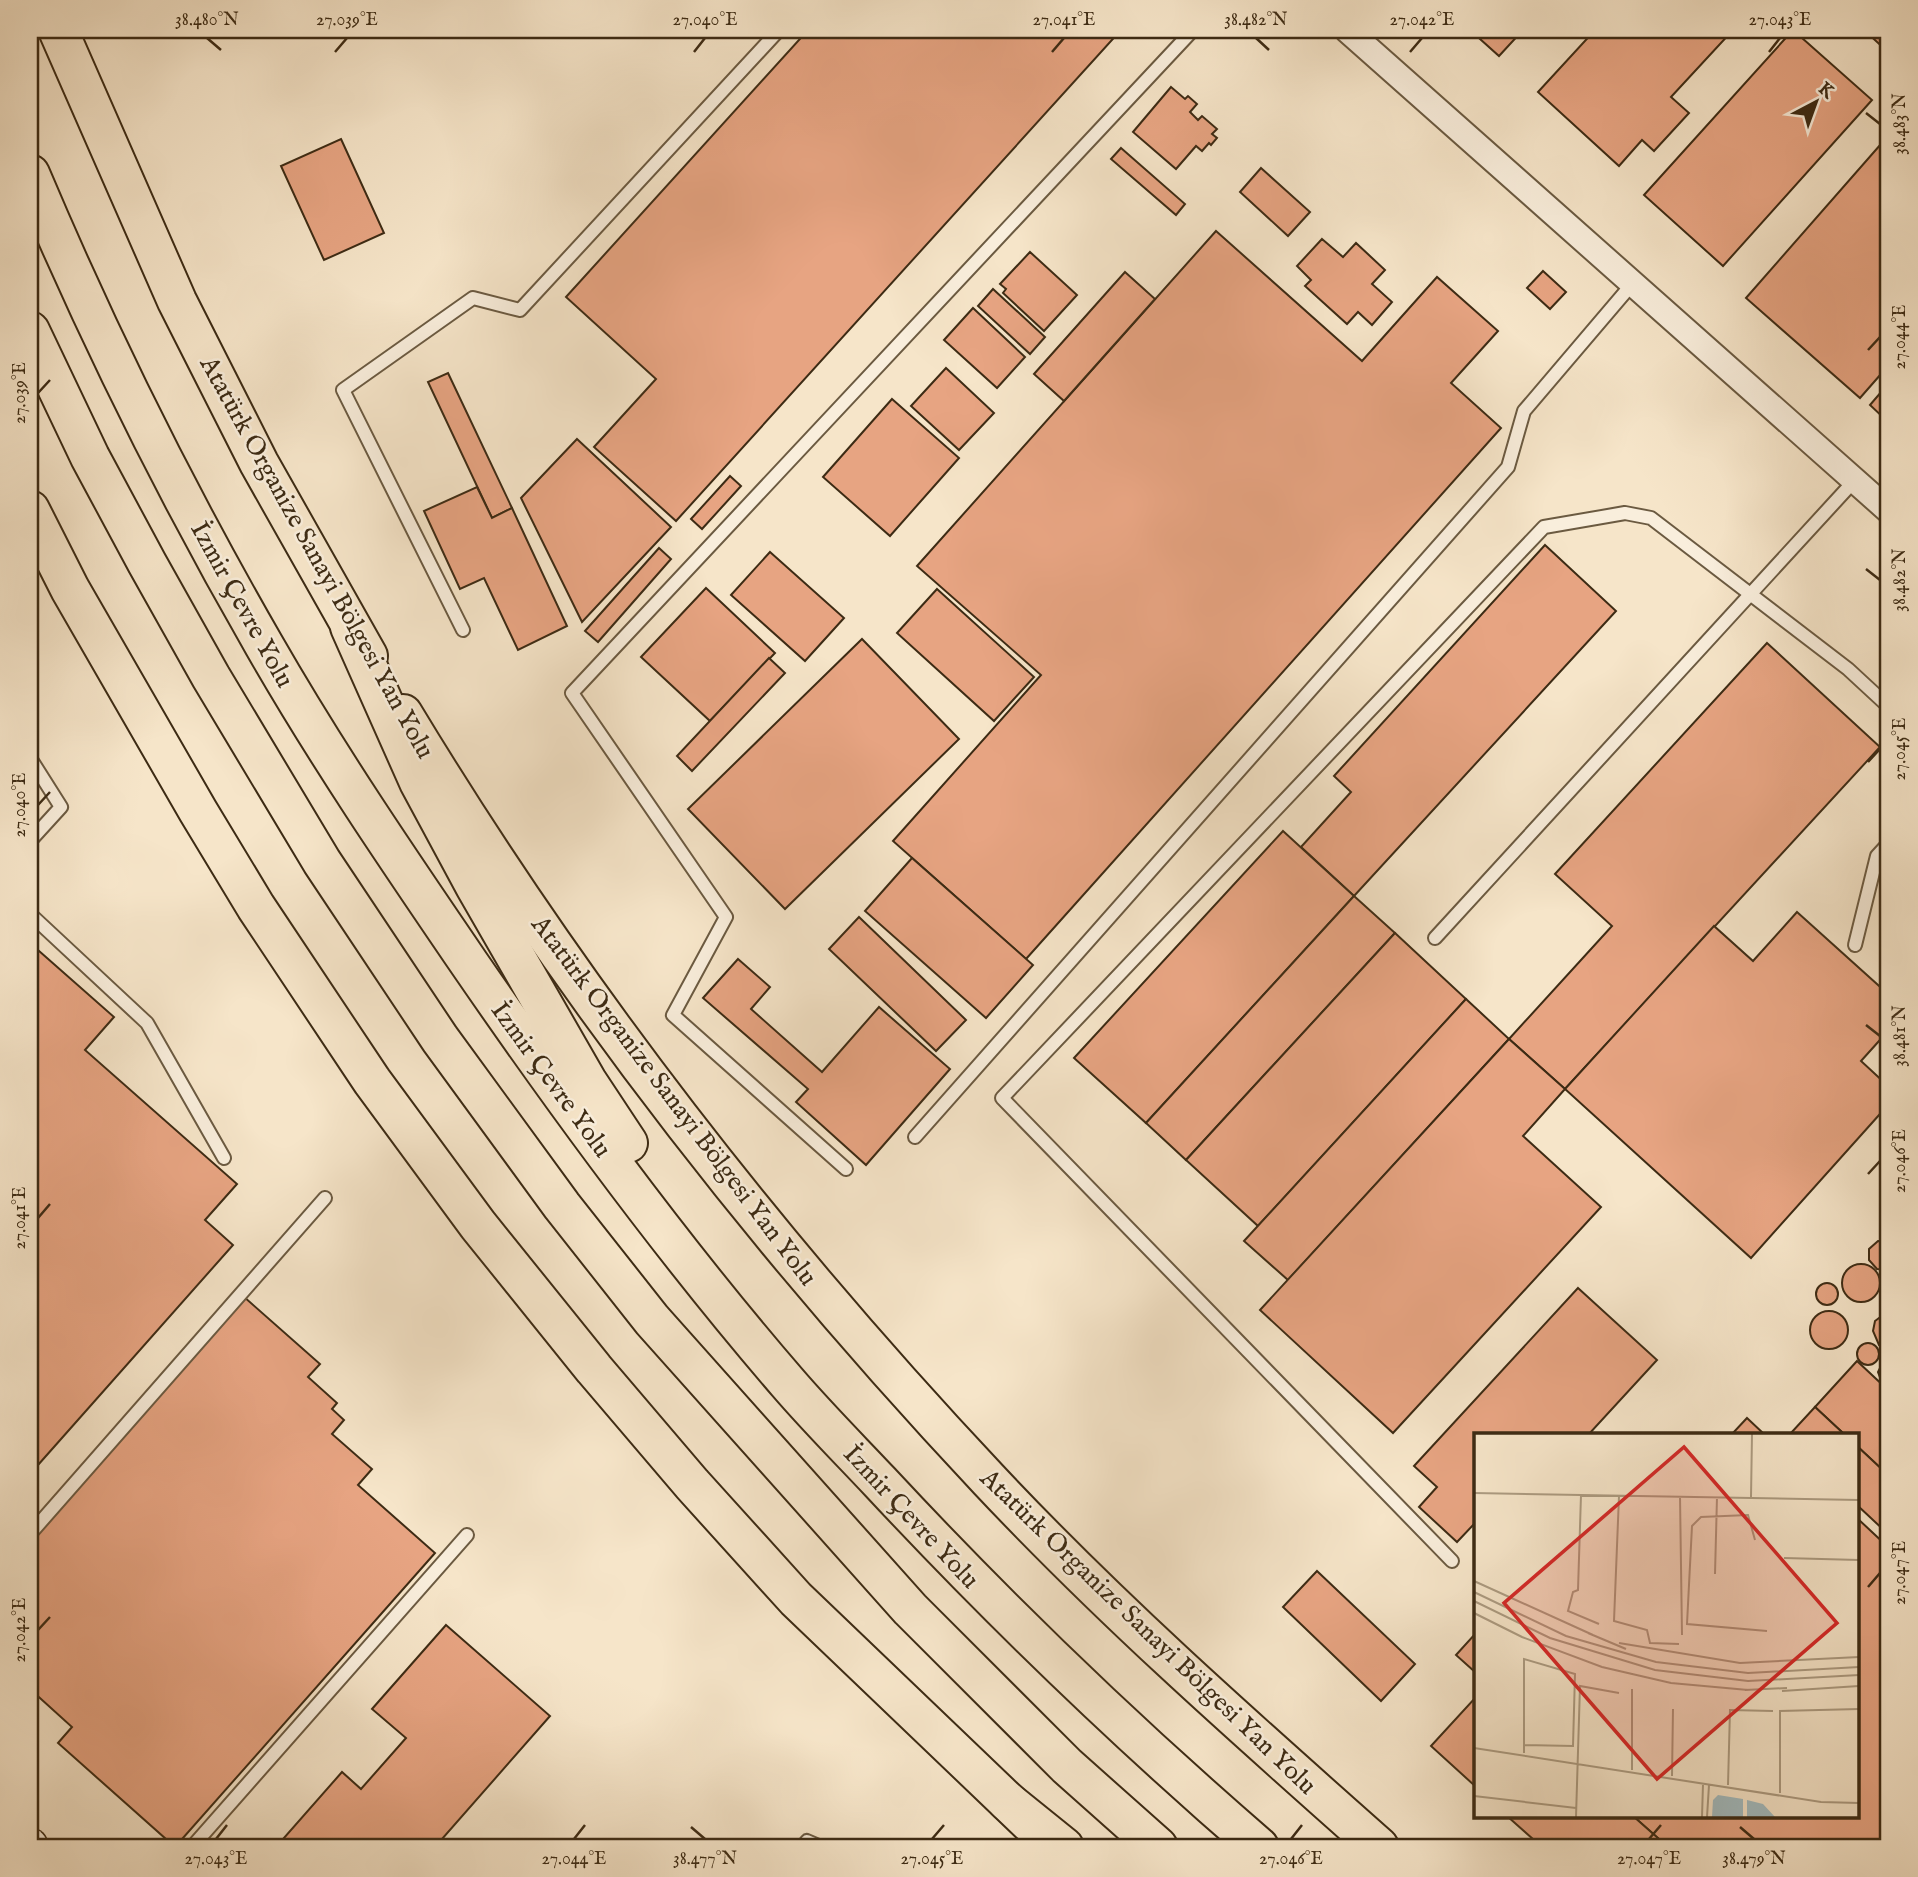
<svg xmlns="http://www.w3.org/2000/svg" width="1918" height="1877" font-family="'IM FELL English',serif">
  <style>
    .building { fill: #e7a482; stroke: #3d2b14; stroke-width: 2 }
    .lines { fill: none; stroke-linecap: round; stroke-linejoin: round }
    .lane-casing { stroke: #6b5a41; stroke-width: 16 }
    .street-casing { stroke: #6b5a41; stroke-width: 28 }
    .secondary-casing { stroke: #3d2b14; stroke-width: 38 }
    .primary-casing { stroke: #3d2b14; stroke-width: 42 }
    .highway-casing { stroke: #3d2b14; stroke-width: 42 }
    .lane { stroke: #f9eedc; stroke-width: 12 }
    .street { stroke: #f9eedc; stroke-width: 24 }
    .secondary { stroke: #f9eedc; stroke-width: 35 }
    .primary { stroke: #f6e5c9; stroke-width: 38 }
    .highway { stroke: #f6e5c9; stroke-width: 38 }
    .ticks { fill: none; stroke: #3d2b14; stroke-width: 2.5 }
    .labels { text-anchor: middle; stroke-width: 5; stroke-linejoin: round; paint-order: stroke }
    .street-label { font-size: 26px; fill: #3d2b14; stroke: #f9eedc }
    .inset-road { fill: none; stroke: #ac9b81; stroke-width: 2 }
    .view { fill: #d62828; fill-opacity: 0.15; stroke: #d62828; stroke-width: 3.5 }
    .inset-edge { fill: none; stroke: #3d2b14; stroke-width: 3.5 }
    .neatline { fill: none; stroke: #3d2b14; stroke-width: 2.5 }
    .ticks-label { font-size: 18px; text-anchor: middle; fill: #3d2b14 }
  </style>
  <rect width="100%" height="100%" fill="#f6e5c9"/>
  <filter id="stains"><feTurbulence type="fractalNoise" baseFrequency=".00286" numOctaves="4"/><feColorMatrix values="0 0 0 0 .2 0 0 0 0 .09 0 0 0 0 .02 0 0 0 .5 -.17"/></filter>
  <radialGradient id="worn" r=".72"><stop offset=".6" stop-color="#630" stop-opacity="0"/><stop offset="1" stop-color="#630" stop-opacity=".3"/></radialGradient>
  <g class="building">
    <path d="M808,30H1121L676,521L594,447L656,379L566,297Z"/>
    <path d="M1470,30H1523L1499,56Z"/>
    <path d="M1595,30H1733L1671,97L1689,113L1654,151L1642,140L1619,166L1538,92Z"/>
    <path d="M1793,30L1872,100L1723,266L1644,195Z"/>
    <path d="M1864,30H1888V52Z"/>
    <path d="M1171,87L1185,99L1188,96L1197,104L1190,112L1198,120L1202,116L1217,129L1212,134L1217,138L1211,145L1209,143L1202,151L1196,146L1176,169L1133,132Z"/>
    <path d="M1888,136V366L1860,398L1746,298Z"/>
    <path d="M341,139L384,233L324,260L281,166Z"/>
    <path d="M1121,148L1185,204L1176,215L1111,159Z"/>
    <path d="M1261,168L1310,212L1288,236L1240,192Z"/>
    <path d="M1216,231L1362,361L1437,277L1498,331L1451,383L1501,428L1026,959L893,841L1041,675L917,566Z"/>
    <path d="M1322,239L1343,257L1356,243L1385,270L1372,284L1392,302L1372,325L1358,312L1347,324L1305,286L1311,280L1297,266Z"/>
    <path d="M1030,252L1077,295L1044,331L1003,293L1006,289L1000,284Z"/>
    <path d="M1543,271L1566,292L1550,309L1527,288Z"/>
    <path d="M1125,272L1155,299L1064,401L1034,374Z"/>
    <path d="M993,289L1045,337L1030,354L978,306Z"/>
    <path d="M973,308L1025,357L997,388L944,340Z"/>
    <path d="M946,368L994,413L959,450L911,406Z"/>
    <path d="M448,373L512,508L492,518L428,382Z"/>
    <path d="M1888,384V422L1870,405Z"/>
    <path d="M892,399L959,458L890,536L823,477Z"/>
    <path d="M577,439L671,527L582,622L521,498Z"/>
    <path d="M730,476L741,486L702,529L691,519Z"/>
    <path d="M477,487L492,518L512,508L567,626L518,650L484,578L460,589L424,511Z"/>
    <path d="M1545,545L1616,611L1354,896L1301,847L1351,792L1334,776Z"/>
    <path d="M659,548L671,559L598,642L585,631Z"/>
    <path d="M770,552L844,618L805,661L731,595Z"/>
    <path d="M706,588L775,653L710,721L641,657Z"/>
    <path d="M937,589L1034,677L994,721L897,633Z"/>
    <path d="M862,639L959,739L785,909L688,809Z"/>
    <path d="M1767,643L1880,747L1565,1089L1509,1039L1612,926L1555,874Z"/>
    <path d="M769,658L785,673L692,771L677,756Z"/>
    <path d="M1283,831L1354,896L1146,1123L1074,1058Z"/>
    <path d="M912,858L1033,965L986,1018L865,911Z"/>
    <path d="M1354,896L1395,933L1186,1160L1146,1123Z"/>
    <path d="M1797,912L1888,994V1031L1861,1061L1888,1086V1105L1751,1258L1565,1089L1714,926L1753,961Z"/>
    <path d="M859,917L966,1020L936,1051L829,949Z"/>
    <path d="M1395,933L1466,999L1258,1226L1186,1160Z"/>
    <path d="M30,943L114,1017L85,1050L237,1184L205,1220L233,1245L30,1474Z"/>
    <path d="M738,959L770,987L751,1009L822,1072L879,1007L950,1069L866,1165L796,1102L808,1089L703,998Z"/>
    <path d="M1466,999L1509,1039L1288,1280L1244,1241Z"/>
    <path d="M1509,1039L1565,1089L1523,1136L1601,1207L1393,1433L1260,1310Z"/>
    <path d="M1878,1241L1888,1242V1270L1877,1269L1869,1260V1249Z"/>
    <circle cx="1861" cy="1283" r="19"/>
    <circle cx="1827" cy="1294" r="11"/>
    <path d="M1578,1288L1657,1360L1589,1434H1475V1523L1457,1542L1419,1507L1437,1487L1414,1466Z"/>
    <path d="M243,1296L320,1364L308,1377L337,1403L332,1409L344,1420L332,1434L372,1469L358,1485L435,1553L175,1847L58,1743L72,1727L30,1689V1537Z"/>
    <circle cx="1829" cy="1330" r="19"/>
    <path d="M1887,1312H1888V1350L1879,1345L1873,1331L1875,1321Z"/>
    <circle cx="1868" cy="1354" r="11"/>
    <path d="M1857,1361L1888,1390V1475L1857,1446V1434H1844L1815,1407Z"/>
    <path d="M1887,1361H1888V1384L1881,1380L1878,1372L1882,1364Z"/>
    <path d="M1815,1407L1844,1434H1790Z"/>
    <path d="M1747,1418L1764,1434H1732Z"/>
    <path d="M1857,1446L1888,1475V1534L1857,1505Z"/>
    <path d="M1857,1518L1888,1547V1847H1668L1633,1816H1857Z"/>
    <path d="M1317,1571L1415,1664L1381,1701L1283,1607Z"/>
    <path d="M446,1625L550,1716L435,1847H276L342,1772L361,1789L406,1738L372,1709Z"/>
    <path d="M1475,1634V1672L1456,1655Z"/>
    <path d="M1475,1698V1786L1431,1746Z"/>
    <path d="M1507,1816H1633L1668,1847H1542Z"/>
  </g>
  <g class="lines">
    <g class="lane-casing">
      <g id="lane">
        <path d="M463,630L343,390L473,298L520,310L779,30"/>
        <path d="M30,758L61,807L30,841"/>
        <path d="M30,914L147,1023L224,1158"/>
        <path d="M1435,938L1855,480"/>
        <path d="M1855,945L1877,856L1888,844"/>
        <path d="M915,1137L1508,467L1524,411L1633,283"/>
        <path d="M846,1169L673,1015L726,917L572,693L1193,30"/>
        <path d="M30,1534L325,1198"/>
        <path d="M1452,1561L1002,1098L1544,527L1625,513L1651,518L1848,669L1888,706"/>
        <path d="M192,1847L467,1535"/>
        <path d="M802,1847L807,1841L821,1847"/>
      </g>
    </g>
    <g class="street-casing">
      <path id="street" d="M1347,30L1888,510"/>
    </g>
    <g class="secondary-casing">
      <path id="secondary" d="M30,1846V1847"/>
    </g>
    <g class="primary-casing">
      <g id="primary">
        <path d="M58,30L177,301L259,463L368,656"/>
        <path d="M30,510L70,589L198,811L256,907L372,1081L478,1225L594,1369L692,1484L796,1599L1030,1823"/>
        <path d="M403,714C569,989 769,1246 989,1480C1111,1610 1246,1729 1379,1847"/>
      </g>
    </g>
    <g class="highway-casing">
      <g id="highway">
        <path d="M30,174C98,335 177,494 264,645C327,755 398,859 469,963C568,1107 673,1250 787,1382C817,1417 849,1449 880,1482C1000,1611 1126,1732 1259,1847"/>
        <path d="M30,331L90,457L147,563L211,677L322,862L440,1039L562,1206L652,1320L910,1609L1067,1766L1158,1847"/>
        <path d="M350,627L419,782L475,886L587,1081L628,1143"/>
        <path d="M1007,1801L1064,1847"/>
      </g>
    </g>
    <use href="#lane" class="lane"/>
    <use href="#street" class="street"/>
    <use href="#secondary" class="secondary"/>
    <use href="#primary" class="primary"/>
    <use href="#highway" class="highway"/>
  </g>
  <path class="ticks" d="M207,38L221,50M1256,38L1269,50M335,52L347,38M694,52L705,38M1052,52L1064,38M1410,52L1422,38M1769,52L1780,38M1866,113L1880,124M1868,350L1880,337M38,393L50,380M1866,569L1880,580M1868,762L1880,749M38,805L50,792M1866,1025L1880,1036M1868,1174L1880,1161M38,1218L50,1204M1868,1587L1880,1573M38,1630L50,1617M691,1827L705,1839M1740,1827L1754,1839M216,1839L227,1825M574,1839L585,1825M932,1839L944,1825M1291,1839L1302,1825M1649,1839L1661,1825"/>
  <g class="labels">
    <g class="street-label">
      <text transform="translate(318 557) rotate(61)" y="9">Atatürk Organize Sanayi Bölgesi Yan Yolu</text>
      <text transform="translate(243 604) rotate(61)" y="9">İzmir Çevre Yolu</text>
      <text transform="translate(552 1079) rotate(54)" y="9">İzmir Çevre Yolu</text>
      <text transform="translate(675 1100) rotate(53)" y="9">Atatürk Organize Sanayi Bölgesi Yan Yolu</text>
      <text transform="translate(912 1516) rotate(47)" y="9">İzmir Çevre Yolu</text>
      <text transform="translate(1149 1631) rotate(44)" y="9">Atatürk Organize Sanayi Bölgesi Yan Yolu</text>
    </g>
  </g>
  <g transform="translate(1474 1433)">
    <rect width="385" height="385" fill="#f6e5c9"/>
    <path d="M244,362L269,366V384H238L239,367ZM273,367L289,371L301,384H273Z" fill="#a2bcc1"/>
    <path class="inset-road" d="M0,60L385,67M107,62L104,157L99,159L94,178L125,191M145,63L140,188L173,197L176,210L205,211M206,63L208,202M277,64L278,1M281,107L274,82L227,84L218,93L213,191L293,198M310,125L385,127M241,141L243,64M0,148L119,202M0,159L92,203L182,229L274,240L385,234M0,168L76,205L181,237L274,248L385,242M0,180L48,204L128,234L197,250L274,257M114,200L152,216M145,210L266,230L385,224M271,257L313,255M308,258L385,253M0,315L347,369L385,370M50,320V226L101,241L99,313L50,312M158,337V256M198,343L199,276M254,352L256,277L299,278M306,360V278L385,276M0,363L102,375M102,384L106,253L145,260M228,384L229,351M233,384L235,352"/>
    <path class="view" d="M210,14L363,190L183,346L30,170Z"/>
    <rect width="385" height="385" class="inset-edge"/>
  </g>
  <rect width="1918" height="1877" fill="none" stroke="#f6e5c9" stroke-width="77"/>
  <g transform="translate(1816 102) rotate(41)" stroke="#f9eedc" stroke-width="5" paint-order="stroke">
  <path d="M0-5L12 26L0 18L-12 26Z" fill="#3d2b14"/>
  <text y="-10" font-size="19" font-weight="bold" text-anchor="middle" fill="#3d2b14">K</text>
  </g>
  <rect x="38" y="38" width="1842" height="1801" class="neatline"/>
  <g class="ticks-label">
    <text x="207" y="25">38.480°N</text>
    <text x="347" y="25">27.039°E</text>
    <text x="705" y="25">27.040°E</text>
    <text x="1064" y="25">27.041°E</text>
    <text x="1256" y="25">38.482°N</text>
    <text x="1422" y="25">27.042°E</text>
    <text x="1780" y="25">27.043°E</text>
    <text transform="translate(1899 124) rotate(-90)" y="6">38.483°N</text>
    <text transform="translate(1899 337) rotate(-90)" y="6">27.044°E</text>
    <text transform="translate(19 393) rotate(-90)" y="6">27.039°E</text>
    <text transform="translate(1899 580) rotate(-90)" y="6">38.482°N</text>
    <text transform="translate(1899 749) rotate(-90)" y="6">27.045°E</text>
    <text transform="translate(19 805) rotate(-90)" y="6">27.040°E</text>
    <text transform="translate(1899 1036) rotate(-90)" y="6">38.481°N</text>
    <text transform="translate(1899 1161) rotate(-90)" y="6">27.046°E</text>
    <text transform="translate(19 1218) rotate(-90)" y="6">27.041°E</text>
    <text transform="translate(1899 1573) rotate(-90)" y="6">27.047°E</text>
    <text transform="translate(19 1630) rotate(-90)" y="6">27.042°E</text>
    <text x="216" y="1864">27.043°E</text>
    <text x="574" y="1864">27.044°E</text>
    <text x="705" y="1864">38.477°N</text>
    <text x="932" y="1864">27.045°E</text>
    <text x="1291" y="1864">27.046°E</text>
    <text x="1649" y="1864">27.047°E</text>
    <text x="1754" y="1864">38.479°N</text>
  </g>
  <rect width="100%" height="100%" filter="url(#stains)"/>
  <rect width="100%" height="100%" fill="url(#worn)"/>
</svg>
